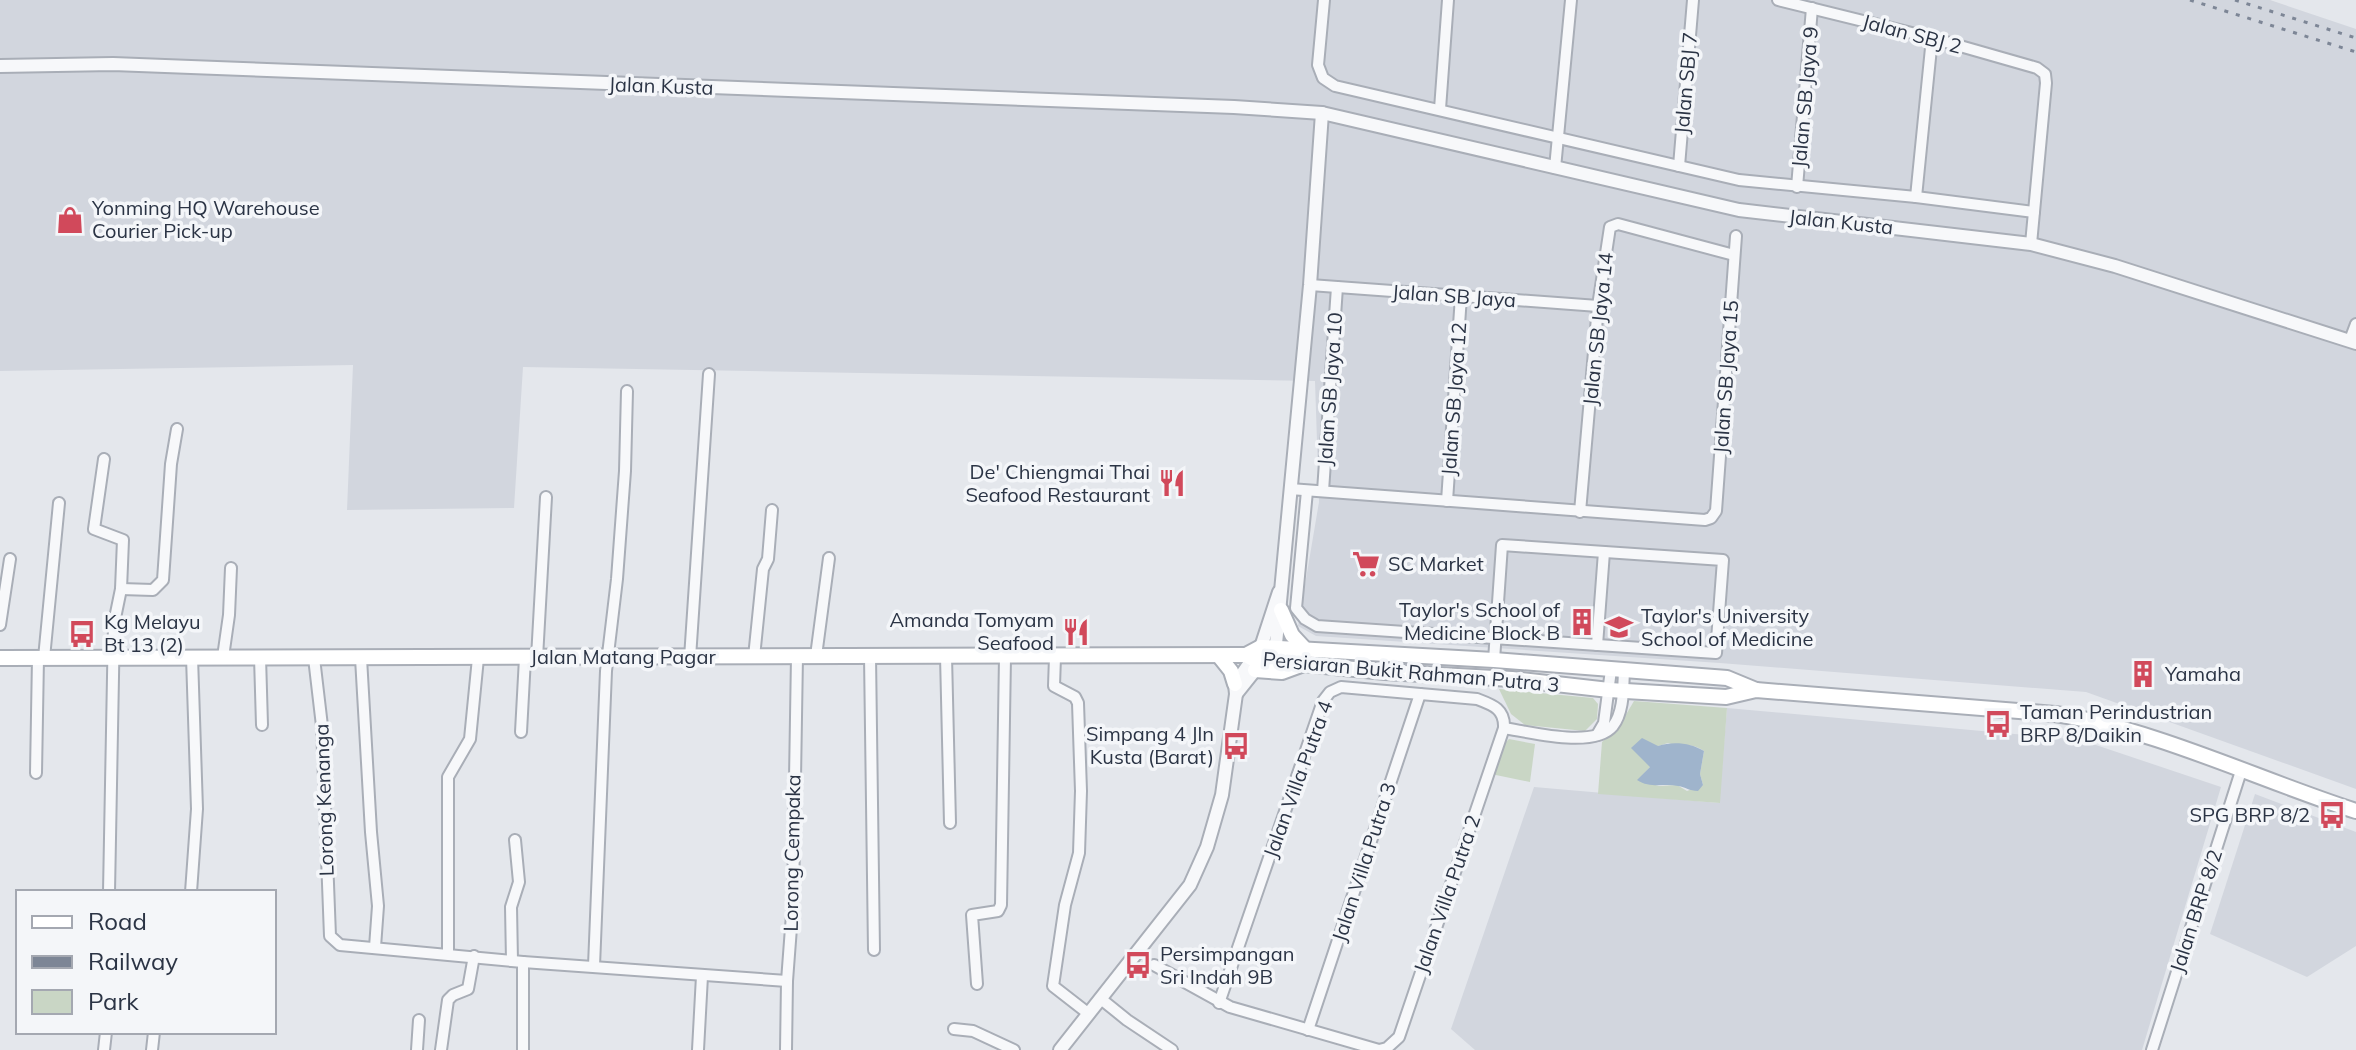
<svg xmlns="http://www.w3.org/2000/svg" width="2356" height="1050" font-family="Mulish,sans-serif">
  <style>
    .built { fill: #d2d6de }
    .green { fill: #c9d6c5; fill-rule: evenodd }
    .water { fill: #9fb4cc }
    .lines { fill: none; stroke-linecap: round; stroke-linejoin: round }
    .minor-casing { stroke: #a9aeb7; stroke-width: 14 }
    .tertiary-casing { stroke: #a9aeb7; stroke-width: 16 }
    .secondary-casing { stroke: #a9aeb7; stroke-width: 18 }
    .minor { stroke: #f7f8fa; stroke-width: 10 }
    .tertiary { stroke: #f7f8fa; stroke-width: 12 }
    .secondary { stroke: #fff; stroke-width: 14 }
    .rail { stroke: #7d8696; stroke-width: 3; stroke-dasharray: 4 8; stroke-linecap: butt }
    .labels { text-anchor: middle; stroke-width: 7; stroke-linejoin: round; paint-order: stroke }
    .street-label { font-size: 20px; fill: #2b3445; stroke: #f4f6f9 }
    .poi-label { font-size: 20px; fill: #2b3445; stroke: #f4f6f9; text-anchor: start }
  </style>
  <rect width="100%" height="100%" fill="#e4e7ec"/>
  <g class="built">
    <path d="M0,0H2270L2356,29V789L2086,692L1720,663L1316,636L1298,626L1319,502L1315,381L523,367L514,508L347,510L353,365L0,371Z"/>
    <path d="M1727,708L2081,740L2221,787L2142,1050H1475L1451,1029L1534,787L1719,803Z"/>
    <path d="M2255,794L2356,832V946L2307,977L2210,934Z"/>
  </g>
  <g class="green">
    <path d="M1499,689L1593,698L1598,704L1597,719L1585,731L1525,725L1511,714Z"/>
    <path d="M1634,701L1727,708L1720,803L1598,794L1602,742L1621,723ZM1668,743C1683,748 1689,741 1704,751L1700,774L1703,785L1687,791L1677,785L1659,786L1638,780L1650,767L1658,746Z"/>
    <path d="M1509,739L1535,744L1530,782L1491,774L1500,748Z"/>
  </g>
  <path class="water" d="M1642,738L1658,746C1673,741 1691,743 1704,751L1700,774L1703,785L1698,791C1689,791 1686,787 1678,786C1664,783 1651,789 1637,780L1650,767L1631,748Z"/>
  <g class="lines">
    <g class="minor-casing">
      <g id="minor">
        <path d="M1324,0L1318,65L1323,78L1335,86L1739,180L1916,197L2034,212"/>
        <path d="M1778,0L1932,38L2037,68L2045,74L2046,83L2031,244"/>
        <path d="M1440,109L1448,0"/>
        <path d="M1679,166L1693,0"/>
        <path d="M1555,168L1571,0"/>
        <path d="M1797,187L1812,8"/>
        <path d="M1916,197L1932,38"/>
        <path d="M1310,285L1598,306"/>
        <path d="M2350,340L2356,324"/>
        <path d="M104,459L94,529L123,540L121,589L114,623L109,892"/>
        <path d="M1290,489L1705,520L1711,518L1716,511L1736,236"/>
        <path d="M1307,491L1296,608L1305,619L1317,626C1450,635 1583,644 1716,653L1723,560L1502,545L1494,660"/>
        <path d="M1323,491L1337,287"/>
        <path d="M1447,501L1461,296"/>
        <path d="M1580,512L1598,306L1610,227L1618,224L1734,255"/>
        <path d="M121,589L153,590L163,580L171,464L177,429"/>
        <path d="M0,625L10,559"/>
        <path d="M1597,645L1604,552"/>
        <path d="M816,656L829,558"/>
        <path d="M870,656L874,950"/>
        <path d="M946,656L950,823"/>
        <path d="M223,657L229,615L231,568"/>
        <path d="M260,657L262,725"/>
        <path d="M754,657L763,569L768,559L772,510"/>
        <path d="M1055,657L1054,686L1075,697L1078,703L1081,791L1079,853L1065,905L1053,986L1089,1014"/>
        <path d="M44,658L59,503"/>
        <path d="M314,658L322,726L330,936L340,945L523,962L787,981"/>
        <path d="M361,658L371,832L378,906L375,947"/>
        <path d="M537,658L546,497"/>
        <path d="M690,658L709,374"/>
        <path d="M1504,728C1530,732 1594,749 1613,726C1624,712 1623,688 1624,671"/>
        <path d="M521,732L525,658"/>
        <path d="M1597,735L1604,723L1611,670"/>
        <path d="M36,773L38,658"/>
        <path d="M191,892L197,809L192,657"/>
        <path d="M448,953V777L470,739L478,658"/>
        <path d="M512,961L511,907L519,882L515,840"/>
        <path d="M523,962V1050"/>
        <path d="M1154,965L1230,1007L1379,1050"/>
        <path d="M594,966L606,671L617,579L625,471L627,391"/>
        <path d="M977,984L972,915L998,911L1001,905L1005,657"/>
        <path d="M1101,999L1127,1020L1172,1050"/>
        <path d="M1219,1003L1323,701L1330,692L1341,687L1477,699C1493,705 1505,709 1504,728L1399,1037L1387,1048L1379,1050"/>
        <path d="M954,1029L973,1031L1014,1050"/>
        <path d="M1308,1030L1420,694"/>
        <path d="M104,1050L106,1032"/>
        <path d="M152,1050L154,1032"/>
        <path d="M417,1050L419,1020"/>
        <path d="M441,1050L448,1000L453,995L468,989L474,956"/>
        <path d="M698,1050L702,976"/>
        <path d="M786,1050L787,981L793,901L797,656"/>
        <path d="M2152,1050L2241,771"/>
      </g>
    </g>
    <g class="tertiary-casing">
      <g id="tertiary">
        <path d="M0,66L113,64L1234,107L1322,113L1739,210L2031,244L2115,266L2356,343"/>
        <path d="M1236,694L1276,644L1310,285L1322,113"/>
        <path d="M1060,1050L1190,885L1207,847L1222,795L1236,694L1235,684L1261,647L1279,592"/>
      </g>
    </g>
    <g class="secondary-casing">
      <g id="secondary">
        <path d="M1281,610L1292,635L1305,649"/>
        <path d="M1246,655L1253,659L1385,672L1512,679L1609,690L1726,697L1756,690L2055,714C2155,729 2259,780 2356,811"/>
        <path d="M1246,655L1261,647L1494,660L1727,678L1756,690"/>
        <path d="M1219,656L1231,671L1235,684"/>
        <path d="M0,658L1246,655"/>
        <path d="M1255,670L1282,672L1301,665"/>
      </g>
    </g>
    <use href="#minor" class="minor"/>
    <use href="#tertiary" class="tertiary"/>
    <use href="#secondary" class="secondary"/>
    <g class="rail">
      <path d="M2190,0L2356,52"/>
      <path d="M2235,0L2356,38"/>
    </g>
  </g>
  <defs>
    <g id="shop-bare" transform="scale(2.16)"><path d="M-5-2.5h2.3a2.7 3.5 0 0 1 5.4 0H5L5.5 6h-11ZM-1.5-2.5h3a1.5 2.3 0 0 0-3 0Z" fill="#d1495b" stroke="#f4f6f9" stroke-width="2.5" paint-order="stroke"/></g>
    <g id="restaurant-bare" transform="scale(2.16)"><path d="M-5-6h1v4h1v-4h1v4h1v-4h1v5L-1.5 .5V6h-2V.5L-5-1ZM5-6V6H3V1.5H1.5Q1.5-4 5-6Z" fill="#d1495b" stroke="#f4f6f9" stroke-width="2.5" paint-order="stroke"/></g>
    <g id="supermarket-bare" transform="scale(2.16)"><path d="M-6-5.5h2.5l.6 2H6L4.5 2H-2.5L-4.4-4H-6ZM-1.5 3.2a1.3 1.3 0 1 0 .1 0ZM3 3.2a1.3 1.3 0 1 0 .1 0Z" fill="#d1495b" stroke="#f4f6f9" stroke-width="2.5" paint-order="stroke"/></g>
    <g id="building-bare" transform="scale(2.16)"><path d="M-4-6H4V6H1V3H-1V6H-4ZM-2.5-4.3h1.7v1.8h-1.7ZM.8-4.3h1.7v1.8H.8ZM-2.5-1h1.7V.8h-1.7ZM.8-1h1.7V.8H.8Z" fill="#d1495b" stroke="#f4f6f9" stroke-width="2.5" paint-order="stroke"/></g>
    <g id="university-bare" transform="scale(2.16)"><path d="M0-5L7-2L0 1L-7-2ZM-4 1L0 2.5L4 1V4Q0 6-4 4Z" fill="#d1495b" stroke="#f4f6f9" stroke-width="2.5" paint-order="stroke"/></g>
    <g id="bus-bare" transform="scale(2.16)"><path d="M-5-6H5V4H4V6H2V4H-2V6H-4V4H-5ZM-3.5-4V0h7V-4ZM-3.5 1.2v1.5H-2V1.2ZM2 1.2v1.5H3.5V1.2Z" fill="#d1495b" stroke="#f4f6f9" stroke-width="2.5" paint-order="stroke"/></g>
  </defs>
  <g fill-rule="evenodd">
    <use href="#shop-bare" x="70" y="220"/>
    <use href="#restaurant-bare" x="1172" y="483"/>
    <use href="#supermarket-bare" x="1366" y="564"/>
    <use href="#building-bare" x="1582" y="622"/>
    <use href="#university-bare" x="1619" y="627"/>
    <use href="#restaurant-bare" x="1076" y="632"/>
    <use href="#bus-bare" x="82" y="634"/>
    <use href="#building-bare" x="2143" y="674"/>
    <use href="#bus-bare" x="1998" y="724"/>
    <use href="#bus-bare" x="1236" y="746"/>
    <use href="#bus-bare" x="2332" y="815"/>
    <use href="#bus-bare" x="1138" y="965"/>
  </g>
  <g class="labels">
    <g class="street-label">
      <text transform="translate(1912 34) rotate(15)" y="7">Jalan SBJ 2</text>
      <text transform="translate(1686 83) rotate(-85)" y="7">Jalan SBJ 7</text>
      <text transform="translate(661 86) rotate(2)" y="7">Jalan Kusta</text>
      <text transform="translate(1805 97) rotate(-85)" y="7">Jalan SB Jaya 9</text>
      <text transform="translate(1841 222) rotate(6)" y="7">Jalan Kusta</text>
      <text transform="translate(1454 296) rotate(4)" y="7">Jalan SB Jaya</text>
      <text transform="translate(1598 329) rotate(-84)" y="7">Jalan SB Jaya 14</text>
      <text transform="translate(1726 377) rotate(-86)" y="7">Jalan SB Jaya 15</text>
      <text transform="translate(1330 389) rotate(-86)" y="7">Jalan SB Jaya 10</text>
      <text transform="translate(1454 399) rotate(-86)" y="7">Jalan SB Jaya 12</text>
      <text x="623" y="664">Jalan Matang Pagar</text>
      <text transform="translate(1411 672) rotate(5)" y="7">Persiaran Bukit Rahman Putra 3</text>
      <text transform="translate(1298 779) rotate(-70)" y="7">Jalan Villa Putra 4</text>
      <text transform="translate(324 800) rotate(-92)" y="7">Lorong Kenanga</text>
      <text transform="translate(792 853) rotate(-89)" y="7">Lorong Cempaka</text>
      <text transform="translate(1364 862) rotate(-72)" y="7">Jalan Villa Putra 3</text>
      <text transform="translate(1447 894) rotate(-71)" y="7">Jalan Villa Putra 2</text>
      <text transform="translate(2196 911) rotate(-72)" y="7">Jalan BRP 8/2</text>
    </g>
    <g class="poi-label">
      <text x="92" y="215">Yonming HQ Warehouse<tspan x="92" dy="23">Courier Pick-up</tspan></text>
      <text x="1150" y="479" text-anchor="end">De' Chiengmai Thai<tspan x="1150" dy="23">Seafood Restaurant</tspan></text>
      <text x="1388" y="571">SC Market</text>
      <text x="1560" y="617" text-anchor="end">Taylor's School of<tspan x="1560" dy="23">Medicine Block B</tspan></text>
      <text x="1641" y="623">Taylor's University<tspan x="1641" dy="23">School of Medicine</tspan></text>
      <text x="1054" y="627" text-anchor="end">Amanda Tomyam<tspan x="1054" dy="23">Seafood</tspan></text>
      <text x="104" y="629">Kg Melayu<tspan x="104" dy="23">Bt 13 (2)</tspan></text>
      <text x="2165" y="681">Yamaha</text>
      <text x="2020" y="719">Taman Perindustrian<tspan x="2020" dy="23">BRP 8/Daikin</tspan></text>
      <text x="1214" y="741" text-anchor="end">Simpang 4 Jln<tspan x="1214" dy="23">Kusta (Barat)</tspan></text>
      <text x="2310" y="822" text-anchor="end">SPG BRP 8/2</text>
      <text x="1160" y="961">Persimpangan<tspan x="1160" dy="23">Sri Indah 9B</tspan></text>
    </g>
  </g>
  <rect x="16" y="890" width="260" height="144" fill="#f4f6f9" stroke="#a4a8b1" stroke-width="2"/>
  <rect x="32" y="916" width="40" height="12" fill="#ffffff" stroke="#a4a8b1" stroke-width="2"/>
  <text x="88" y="930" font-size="24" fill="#2b3445">Road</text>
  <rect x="32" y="956" width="40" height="12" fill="#7d8696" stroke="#a4a8b1" stroke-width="2"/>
  <text x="88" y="970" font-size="24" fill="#2b3445">Railway</text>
  <rect x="32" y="990" width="40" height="24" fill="#c9d6c5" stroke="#a4a8b1" stroke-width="2"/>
  <text x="88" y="1010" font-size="24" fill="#2b3445">Park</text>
</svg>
